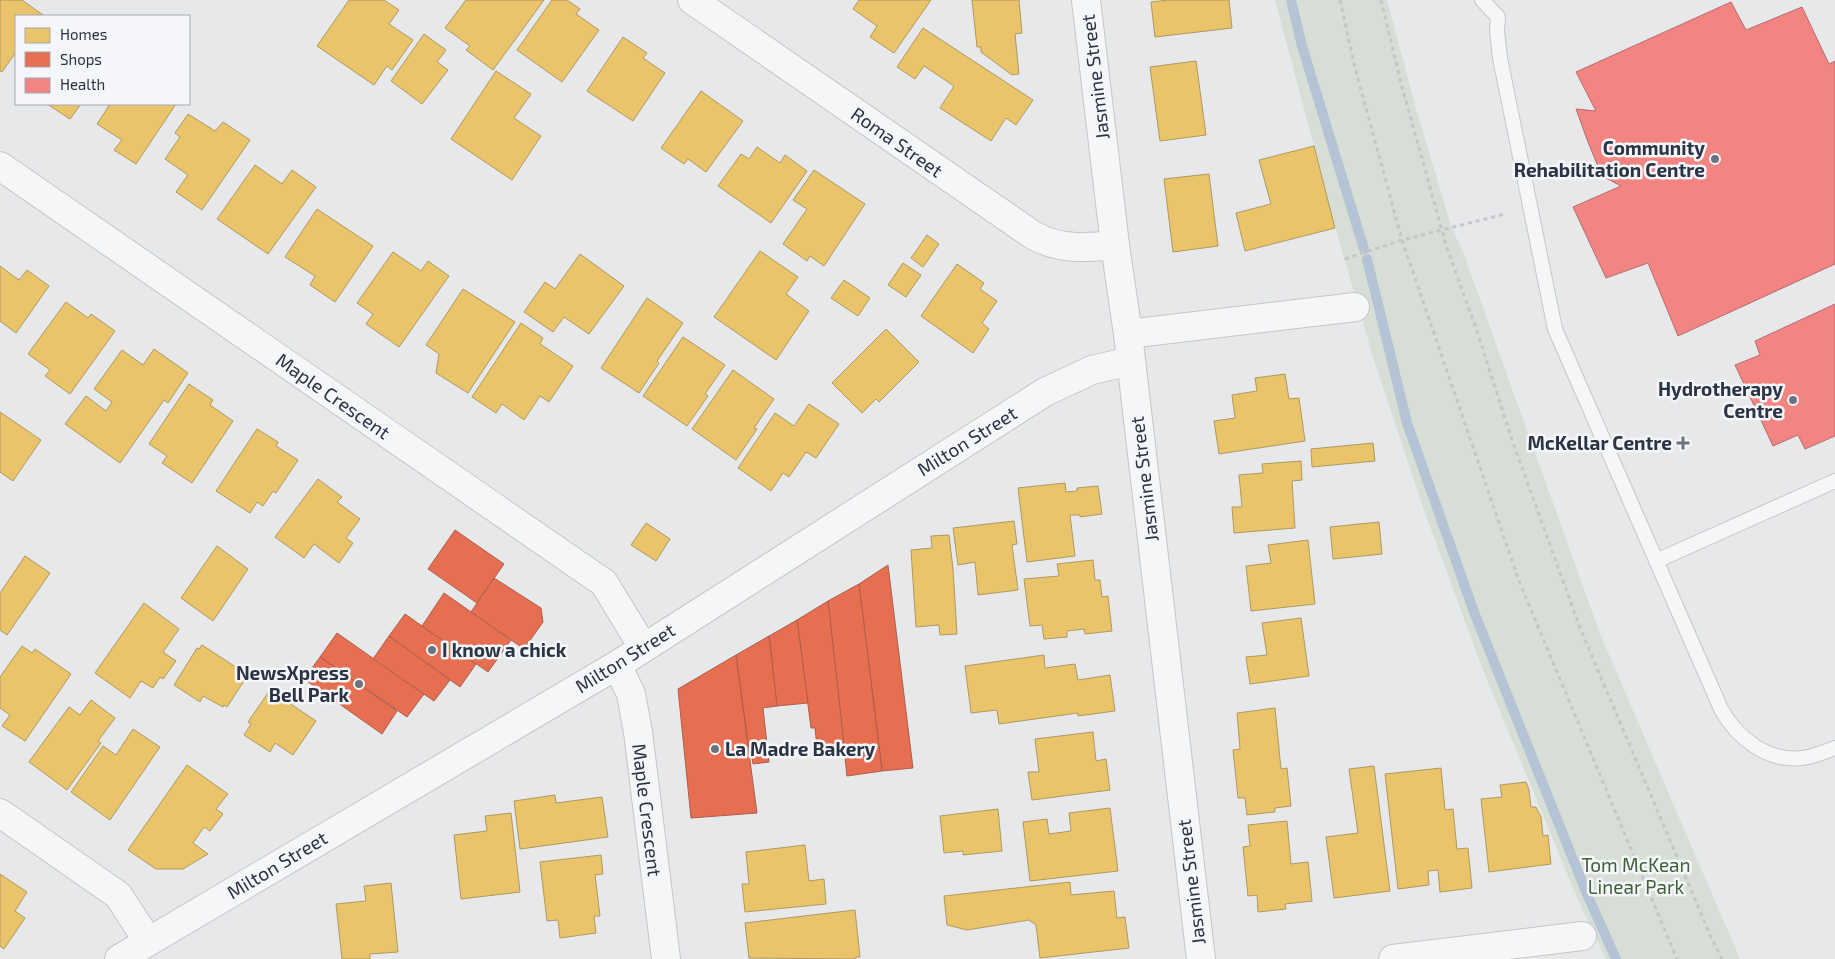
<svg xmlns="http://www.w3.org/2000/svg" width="1835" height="959" font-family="'Exo 2',sans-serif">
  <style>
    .green { fill: #d6ded6 }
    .homes { fill: #e9c46a; stroke: #b0995f }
    .shops { fill: #e76f51; stroke: #af5d4d }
    .health { fill: #f28482; stroke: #b66c70 }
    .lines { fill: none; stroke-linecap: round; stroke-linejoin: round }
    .stream { stroke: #b4c4d5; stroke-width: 10 }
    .service-casing { stroke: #c4c6c8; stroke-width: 16 }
    .minor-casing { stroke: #c4c6c8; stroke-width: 30 }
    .tertiary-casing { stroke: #c4c6c8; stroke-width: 30 }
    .path { stroke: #c5c6ca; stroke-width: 3; stroke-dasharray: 4 4; stroke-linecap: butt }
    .service { stroke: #f5f6f7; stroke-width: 14 }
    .minor { stroke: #f5f6f7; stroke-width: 28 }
    .tertiary { stroke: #f5f6f7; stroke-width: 28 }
    .poi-dot { fill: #6c737f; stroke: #f4f6f9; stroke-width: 2 }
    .labels { text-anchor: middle; stroke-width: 5; stroke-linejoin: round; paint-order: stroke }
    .street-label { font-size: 19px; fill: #2b3445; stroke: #f4f6f9 }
    .poi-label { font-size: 19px; font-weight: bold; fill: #2b3445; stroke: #f4f6f9; text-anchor: end }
    .park-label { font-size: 19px; fill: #3f6138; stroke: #f4f6f9 }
  </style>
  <rect width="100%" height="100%" fill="#e6e8ea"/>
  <path class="green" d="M1275,0H1387L1415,105L1451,226L1463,252L1600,634L1740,959H1606L1576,895L1481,665L1424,510L1374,360L1342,251Z"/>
  <g class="homes">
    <path d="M0,0H22L43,15L16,16V52L2,72L0,71Z"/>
    <path d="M349,0H384L399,10L389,24L413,40L392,70L387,66L374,85L317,46Z"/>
    <path d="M466,0H544L493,70L466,50L470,46L445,28Z"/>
    <path d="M552,0H567L580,9L576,14L599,30L562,82L517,50Z"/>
    <path d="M859,0H931L894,53L870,37L877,26L853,9Z"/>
    <path d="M972,0H1019L1022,33L1015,34L1019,74L1012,75L981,52V47H977Z"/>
    <path d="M1168,0H1229L1232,28L1155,37L1151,2Z"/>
    <path d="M923,28L1033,100L1016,125L1006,118L991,141L940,108L954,86L924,66L915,79L897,67Z"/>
    <path d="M424,34L446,50L437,62L448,70L422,104L391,81Z"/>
    <path d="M623,37L647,53L643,58L665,73L633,121L587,91Z"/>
    <path d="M1196,61L1206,135L1160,141L1150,67Z"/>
    <path d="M496,71L531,94L514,118L541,136L512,180L451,139Z"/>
    <path d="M701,91L743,121L706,172L688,159L684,164L661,148Z"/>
    <path d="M47,104H81L70,119Z"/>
    <path d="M110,104H176L136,164L114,150L122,140L97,124Z"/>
    <path d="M188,114L215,131L223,122L250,140L202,210L176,192L188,175L165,159L180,137L175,133Z"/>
    <path d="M1314,146L1335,228L1245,251L1236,213L1271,204L1259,160Z"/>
    <path d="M757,147L780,163L785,155L807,171L771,223L718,186L741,154L749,159Z"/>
    <path d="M255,165L282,184L292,170L316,187L268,254L217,219Z"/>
    <path d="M814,170L865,204L824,266L810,256L807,261L783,244L807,209L793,200Z"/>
    <path d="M1209,174L1218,246L1173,252L1164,179Z"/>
    <path d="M317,209L373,246L335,302L310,285L315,276L285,257Z"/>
    <path d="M927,235L939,244L923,267L911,258Z"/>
    <path d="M760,251L798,277L786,294L809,311L776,360L714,317Z"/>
    <path d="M393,252L421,271L428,261L449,276L399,347L366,324L373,314L357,303Z"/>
    <path d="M580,254L624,286L589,334L564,317L553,332L524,312L545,282L555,289Z"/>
    <path d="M903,263L921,275L906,297L888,285Z"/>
    <path d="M957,264L984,283L980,289L997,301L982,323L989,329L973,353L921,316Z"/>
    <path d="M0,266L19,280L27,270L49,286L16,333L0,321Z"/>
    <path d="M844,280L870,298L858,316L831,298Z"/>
    <path d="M463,289L515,322L468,393L436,373L439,354L426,345Z"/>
    <path d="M647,298L683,323L657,361L659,363L639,393L601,368Z"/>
    <path d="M66,302L88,318L91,314L115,331L70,394L45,376L50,370L28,354Z"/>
    <path d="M521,323L543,338L540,344L573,366L549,402L540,396L524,420L502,404L496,413L472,397Z"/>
    <path d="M886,329L919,362L879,402L876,399L862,413L832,383Z"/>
    <path d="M683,337L725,365L705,394L708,396L687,426L643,396Z"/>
    <path d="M154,349L188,373L168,403L164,400L120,463L65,424L86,396L106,411L112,402L94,389L122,350L143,365Z"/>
    <path d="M733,370L774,399L754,428L757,429L736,460L692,429Z"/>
    <path d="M1285,374L1289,399L1299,398L1305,441L1219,454L1214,421L1235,418L1232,395L1257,391L1255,378Z"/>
    <path d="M189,384L213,400L210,405L233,421L192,483L162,463L167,456L149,444Z"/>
    <path d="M809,404L839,424L816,458L806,452L789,477L783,473L771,491L738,468L775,413L794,426Z"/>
    <path d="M0,412L41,440L13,481L0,472Z"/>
    <path d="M257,429L278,442L276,446L298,460L276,493L273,491L263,506L257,502L250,513L216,491Z"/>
    <path d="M1373,443L1375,461L1312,467L1311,449Z"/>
    <path d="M1301,461L1302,480L1292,481L1295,528L1234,533L1232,507H1242L1239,475L1263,473L1262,464Z"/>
    <path d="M318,479L342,497L337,502L360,519L346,538L353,543L339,563L314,544L304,558L275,537Z"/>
    <path d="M1065,483L1066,492L1077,491V488L1098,486L1102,514L1080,517V515H1070L1075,556L1027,562L1018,488Z"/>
    <path d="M1014,521L1017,544L1012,545L1018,590L978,595L975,562L958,565L953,528Z"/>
    <path d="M1379,522L1382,554L1333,559L1330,527Z"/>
    <path d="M646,523L670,539L656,561L631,545Z"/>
    <path d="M949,535L953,569L957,634L940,635L939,625L916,627L911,550L932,548L931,536Z"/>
    <path d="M1308,540L1315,604L1251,611L1246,566L1271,563L1268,545Z"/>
    <path d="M217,546L248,569L213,621L181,598Z"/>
    <path d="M25,556L50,573L7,635L0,630V593Z"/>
    <path d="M1093,560L1095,580H1100L1102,597L1108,596L1112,631L1085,634L1084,629L1067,631V637L1044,639L1042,625L1030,626L1024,579L1059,576L1057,564Z"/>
    <path d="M144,603L179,629L163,652L176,661L163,679L160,677L153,688L141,681L130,698L95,673Z"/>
    <path d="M1301,618L1309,676L1250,684L1246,657L1267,655L1262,623Z"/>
    <path d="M202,645L248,675L227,707L224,705L223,707L203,696L200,702L174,685L197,648L199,649Z"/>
    <path d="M22,646L32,653L35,649L71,674L25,741L2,726L10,715L0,708V677Z"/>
    <path d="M1044,655L1045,668L1075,664L1078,680L1110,675L1115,711L1078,716V713L999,724L997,710L971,713L965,666Z"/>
    <path d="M270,690L316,721L293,755L275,743L270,752L244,735L251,724L248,722Z"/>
    <path d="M91,700L115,718L98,741L101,743L67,790L29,762L69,707L80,715Z"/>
    <path d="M1275,708L1281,769L1287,768L1291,806L1275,808V812L1247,815L1245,798H1238L1233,750L1240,749L1237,713Z"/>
    <path d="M133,729L160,747L110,820L71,792L103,746L116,755Z"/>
    <path d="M1093,732L1096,761L1106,759L1110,790L1032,800L1028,772H1039L1035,739Z"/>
    <path d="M187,765L228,794L216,809L223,814L210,831L204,827L193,843L208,854L183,869H156L128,850Z"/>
    <path d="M1374,766L1390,891L1334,898L1326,837L1358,833L1349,769Z"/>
    <path d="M1441,768L1445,810L1453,809L1457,849L1468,848L1472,888L1440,892L1438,870L1428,871L1429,885L1398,889L1385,774Z"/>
    <path d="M1526,782L1529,790L1531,807H1536L1541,817L1543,836L1548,835L1551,864L1489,872L1481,799L1502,797L1500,785Z"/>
    <path d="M555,795L556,803L602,797L608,837L520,849L514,801Z"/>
    <path d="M1110,808L1118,871L1030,881L1023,822L1047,819L1049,834L1071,831L1069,813Z"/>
    <path d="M998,809L1002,851L963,855V851L944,853L940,816Z"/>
    <path d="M511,813L520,892L461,899L454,835L487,831L485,816Z"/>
    <path d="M1287,821L1291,864L1308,862L1312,901L1285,904L1286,909L1258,912L1257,895L1248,896L1243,847L1250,846L1248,825Z"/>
    <path d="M805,845L809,881L824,879L826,904L745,912L742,884H749L746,852Z"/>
    <path d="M601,855L603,874L595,875L600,916H594L596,933L560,938L558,920L547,921L540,862Z"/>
    <path d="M0,874L27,892L15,911L25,918L4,949L0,946Z"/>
    <path d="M1070,882L1071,895L1114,891L1117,918L1125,917L1129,948L1040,958L1036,925L1029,920L967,930L947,925L944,896Z"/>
    <path d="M391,883L398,952L370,954V959H342L336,904L366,901L364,886Z"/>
    <path d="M855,910L860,957H856V959L749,958L745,923Z"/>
  </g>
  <g class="shops">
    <path d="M455,530L504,564L477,603L428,569Z"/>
    <path d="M888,565L913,768L882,771L859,584Z"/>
    <path d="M494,578L541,608L543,622L524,649L471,612Z"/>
    <path d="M859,584L882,771L847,776L828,601Z"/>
    <path d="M444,593L511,640L488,672L422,626Z"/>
    <path d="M828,601L844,744L817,747L815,728H811L797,620Z"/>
    <path d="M405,614L476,664L460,687L389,636Z"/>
    <path d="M797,620L808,703L777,706L769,636Z"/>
    <path d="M337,633L424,694L407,717L320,657Z"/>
    <path d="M389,636L450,680L434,701L373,659Z"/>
    <path d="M769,636L777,706L763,708L769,762L753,764L751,752H749L736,655Z"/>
    <path d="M736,655L757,813L691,818L678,689Z"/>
    <path d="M320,657L397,711L382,734L304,679Z"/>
  </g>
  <g class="health">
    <path d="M1731,2L1746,30L1802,7L1829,64L1835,61V264L1678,336L1648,263L1606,278L1573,207L1621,186L1602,176L1588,142L1576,109L1596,111L1576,72Z"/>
    <path d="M1835,304V436L1805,449L1798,435L1773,446L1735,365L1760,355L1755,341Z"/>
  </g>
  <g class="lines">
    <g class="stream">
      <path d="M1291,0L1302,46L1364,249"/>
      <path d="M1367,259L1407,423L1474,612L1587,894L1616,959"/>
    </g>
    <g class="service-casing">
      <g id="service">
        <path d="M1482,0L1498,17L1497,31L1500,58L1555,329L1721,709C1737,738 1767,762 1802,758C1813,757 1824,752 1835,748"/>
        <path d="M1656,561L1835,481"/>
      </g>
    </g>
    <g class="minor-casing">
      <g id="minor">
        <path d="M692,0L1033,235C1059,250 1086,248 1115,245"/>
        <path d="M0,166L604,583L643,647"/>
        <path d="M1128,334L1355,307"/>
        <path d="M617,665L631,694L638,732L666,959"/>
        <path d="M0,813L118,895L148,941"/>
        <path d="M119,959L617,665L1045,392L1092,370L1131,361"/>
        <path d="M1393,959L1582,936"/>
      </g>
    </g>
    <g class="tertiary-casing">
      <path id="tertiary" d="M1086,0L1115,245L1128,334L1201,959"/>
    </g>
    <g class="path">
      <path d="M1340,0L1355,68L1402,240L1519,581L1677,959"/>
      <path d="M1381,0L1402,87L1447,248L1478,334L1512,440L1580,628L1711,937L1722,959"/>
      <path d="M1345,259L1402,240L1505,214"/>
    </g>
    <use href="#service" class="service"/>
    <use href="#minor" class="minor"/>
    <use href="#tertiary" class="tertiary"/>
  </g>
  <g class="poi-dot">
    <circle cx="1715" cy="159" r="5"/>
    <circle cx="1793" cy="400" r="5"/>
    <path d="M1680.5 435.5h5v5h5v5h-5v5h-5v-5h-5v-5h5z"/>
    <circle cx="432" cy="650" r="5"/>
    <circle cx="359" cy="684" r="5"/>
    <circle cx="715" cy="749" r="5"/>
  </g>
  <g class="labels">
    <g class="street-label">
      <text transform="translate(1095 77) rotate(-97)" y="7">Jasmine Street</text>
      <text transform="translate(897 142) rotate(35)" y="7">Roma Street</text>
      <text transform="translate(333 396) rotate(35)" y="7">Maple Crescent</text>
      <text transform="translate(967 441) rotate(-32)" y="7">Milton Street</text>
      <text transform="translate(1144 479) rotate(-97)" y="7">Jasmine Street</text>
      <text transform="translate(625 658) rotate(-32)" y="7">Milton Street</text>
      <text transform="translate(647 810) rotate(83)" y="7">Maple Crescent</text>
      <text transform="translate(277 865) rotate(-31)" y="7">Milton Street</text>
      <text transform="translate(1191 882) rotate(-97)" y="7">Jasmine Street</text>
    </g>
    <g class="poi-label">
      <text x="1705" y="155">Community<tspan x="1705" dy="22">Rehabilitation Centre</tspan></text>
      <text x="1783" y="396">Hydrotherapy<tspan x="1783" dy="22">Centre</tspan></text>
      <text x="1672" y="450">McKellar Centre</text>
      <text x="442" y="657" text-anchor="start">I know a chick</text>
      <text x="349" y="680">NewsXpress<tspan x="349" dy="22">Bell Park</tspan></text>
      <text x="725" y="756" text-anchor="start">La Madre Bakery</text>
    </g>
    <g class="park-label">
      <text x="1636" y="872">Tom McKean<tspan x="1636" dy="22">Linear Park</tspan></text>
    </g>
  </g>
  <rect x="15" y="15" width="175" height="90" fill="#f4f6f9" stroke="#a4a8b1"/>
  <rect x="25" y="28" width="25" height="15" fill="#e9c46a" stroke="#a4a8b1"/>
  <text x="60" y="40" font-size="15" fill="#2b3445">Homes</text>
  <rect x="25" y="52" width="25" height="15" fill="#e76f51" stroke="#a4a8b1"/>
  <text x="60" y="65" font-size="15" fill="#2b3445">Shops</text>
  <rect x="25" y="78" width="25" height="15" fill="#f28482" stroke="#a4a8b1"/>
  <text x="60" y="90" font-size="15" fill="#2b3445">Health</text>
</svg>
